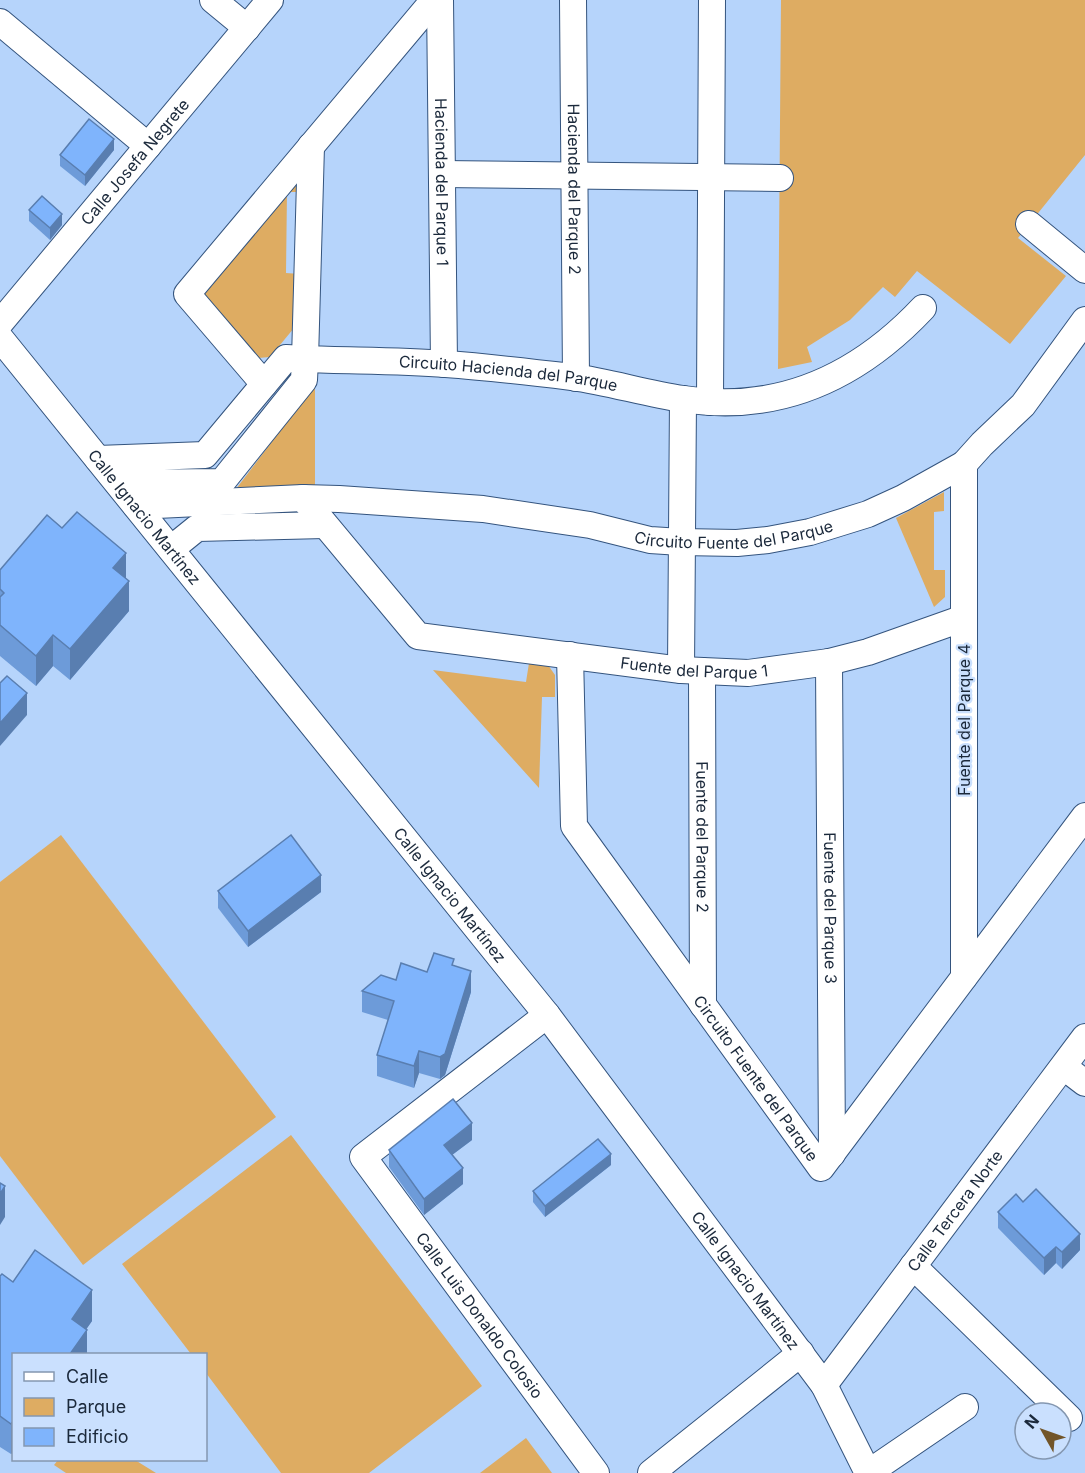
<svg xmlns="http://www.w3.org/2000/svg" width="1085" height="1473" font-family="Inter,sans-serif">
  <style>
    .green { fill: #deac62 }
    .lines { fill: none; stroke-linecap: round; stroke-linejoin: round }
    .minor-casing { stroke: #34547e; stroke-width: 28 }
    .minor { stroke: #fff; stroke-width: 26 }
    .wall { fill: #6d9bd9 }
    .shaded-wall { fill: #597eb0 }
    .building { fill: #7fb4fc; stroke: #597eb0; stroke-width: 1.5 }
    .labels { text-anchor: middle; stroke-width: 4.5; stroke-linejoin: round; paint-order: stroke }
    .street-label { font-size: 16px; fill: #1b293b; stroke: #cae0fe }
  </style>
  <rect width="100%" height="100%" fill="#b6d4fb"/>
  <g class="green">
    <path d="M781,0H1085V155L1018,238L1066,276L1010,344L917,271L895,297L883,287L850,320L807,347L812,362L778,369Z"/>
    <path d="M296,182L300,192H287L286,273L300,274L299,322L270,357L258,358L200,293Z"/>
    <path d="M315,385V486L236,489Z"/>
    <path d="M944,492V511L934,512V570H945V597L934,607L896,518Z"/>
    <path d="M529,663L548,665L555,675V697H542L539,788L433,670L526,682Z"/>
    <path d="M61,835L276,1117L83,1265L0,1156V882Z"/>
    <path d="M291,1135L482,1386L369,1473H281L206,1373V1354H191L122,1264Z"/>
    <path d="M526,1438L552,1473H480Z"/>
    <path d="M58,1460H135L156,1473H66L54,1465Z"/>
  </g>
  <g class="lines">
    <g class="minor-casing">
      <g id="minor">
        <path d="M213,0L247,28"/>
        <path id="s1" d="M440,0L444,364"/>
        <path id="s2" d="M573,0L576,378"/>
        <path d="M0,22L148,146"/>
        <path id="s3" d="M311,146L305,359C352,361 399,360 446,364C488,367 530,372 572,377C610,382 646,394 683,399C779,414 858,377 923,308"/>
        <path d="M442,174L780,178"/>
        <path d="M1029,224L1085,270"/>
        <path id="s4" d="M0,323L270,0"/>
        <path id="s5" d="M0,338L547,1015L824,1385L868,1473"/>
        <path d="M264,384L187,294L434,0"/>
        <path d="M710,402L712,0"/>
        <path d="M98,459L205,455L286,358L305,359L304,380L222,482L118,483"/>
        <path id="s6" d="M303,498L418,636L681,670L748,673L829,662L868,652L964,618"/>
        <path id="s7" d="M136,506L303,498L339,499L483,509L590,525L650,540L681,542L737,543L768,540L810,532L868,514L903,498L964,464L982,444L1023,405L1085,320"/>
        <path d="M171,549L197,528L324,525"/>
        <path id="s8" d="M570,655L574,826L821,1168L1085,816"/>
        <path id="s9" d="M829,662L832,1154"/>
        <path d="M681,670L683,399"/>
        <path id="s10" d="M702,671L703,1005"/>
        <path d="M964,977V464"/>
        <path id="s11" d="M547,1015L363,1157L596,1473"/>
        <path d="M1064,1067L1085,1083"/>
        <path d="M913,1266L1069,1418"/>
        <path id="s12" d="M824,1385L1085,1037"/>
        <path d="M651,1473L801,1353"/>
        <path d="M868,1473L965,1407"/>
      </g>
    </g>
    <use href="#minor" class="minor"/>
  </g>
  <g class="wall">
    <path d="M114,150L85,186L60,166V155Z"/>
    <path d="M29,210L62,225L50,240L29,221Z"/>
    <path d="M62,528L126,578L129,611L70,680L53,666L36,686L0,656V570Z"/>
    <path d="M218,891L321,892L248,947L218,908Z"/>
    <path d="M454,965L471,992L445,1075L440,1079L419,1073L414,1088L377,1076V1055L388,1020L362,1012V991L396,980Z"/>
    <path d="M472,1140L452,1155L463,1184L424,1215L389,1167V1150Z"/>
    <path d="M611,1165L545,1217L533,1202V1191Z"/>
    <path d="M1023,1202L1080,1250L1062,1269L1056,1263L1044,1275L998,1228V1212Z"/>
    <path d="M0,1276L92,1321L86,1329L87,1354H14V1451L11,1454L0,1447Z"/>
  </g>
  <g class="shaded-wall">
    <path d="M114,139V150L85,186V175Z"/>
    <path d="M62,214V225L50,240V228Z"/>
    <path d="M126,553V584L113,568Z"/>
    <path d="M129,581V611L70,680V649Z"/>
    <path d="M53,635V666L36,686V656Z"/>
    <path d="M27,693V715L0,746V723Z"/>
    <path d="M321,875V892L248,947V931Z"/>
    <path d="M471,971V992L445,1075L440,1079V1057Z"/>
    <path d="M419,1051V1073L414,1088V1066Z"/>
    <path d="M472,1123V1140L444,1161V1145Z"/>
    <path d="M611,1154V1165L545,1217V1206Z"/>
    <path d="M463,1168V1184L424,1215V1199Z"/>
    <path d="M5,1186V1217L0,1225V1194Z"/>
    <path d="M1080,1234V1250L1062,1269V1252Z"/>
    <path d="M1056,1247V1263L1044,1275V1258Z"/>
    <path d="M92,1290V1321L72,1350V1319Z"/>
    <path d="M87,1330V1354H70Z"/>
    <path d="M14,1420V1451L11,1454V1424Z"/>
  </g>
  <g class="building">
    <path d="M89,119L114,139L85,175L60,155Z"/>
    <path d="M42,196L62,214L50,228L29,210Z"/>
    <path d="M77,512L126,553L113,568L129,581L70,649L53,635L36,656L0,625V597L4,593L0,589V570L47,515L62,528Z"/>
    <path d="M7,676L27,693L0,723V683Z"/>
    <path d="M291,835L321,875L248,931L218,891Z"/>
    <path d="M434,953L454,959L452,965L471,971L445,1054L440,1057L419,1051L414,1066L377,1055L394,1001L362,991L381,975L396,980L401,963L427,972Z"/>
    <path d="M453,1099L472,1123L444,1145L463,1168L424,1199L389,1150Z"/>
    <path d="M598,1139L611,1154L545,1206L533,1191Z"/>
    <path d="M0,1183L5,1186L0,1194Z"/>
    <path d="M1036,1189L1080,1234L1062,1252L1056,1247L1044,1258L998,1212L1016,1194L1023,1202Z"/>
    <path d="M35,1250L92,1290L72,1319L87,1330L70,1354H14V1420L11,1424L0,1416V1276L2,1274L13,1282Z"/>
  </g>
  <g class="labels">
    <g class="street-label">
      <text dy="6" stroke="none"><textPath href="#s4" startOffset="210">Calle Josefa Negrete</textPath></text>
      <text dy="6" stroke="none"><textPath href="#s1" startOffset="182">Hacienda del Parque 1</textPath></text>
      <text dy="6" stroke="none"><textPath href="#s2" startOffset="189">Hacienda del Parque 2</textPath></text>
      <text dy="6" stroke="none"><textPath href="#s3" startOffset="417">Circuito Hacienda del Parque</textPath></text>
      <text dy="6" stroke="none"><textPath href="#s5" startOffset="230">Calle Ignacio Martínez</textPath></text>
      <text dy="6" stroke="none"><textPath href="#s7" startOffset="602">Circuito Fuente del Parque</textPath></text>
      <text dy="6" stroke="none"><textPath href="#s6" startOffset="458">Fuente del Parque 1</textPath></text>
      <text transform="translate(964 720) rotate(-90)" y="6">Fuente del Parque 4</text>
      <text dy="6" stroke="none"><textPath href="#s10" startOffset="166">Fuente del Parque 2</textPath></text>
      <text dy="6" stroke="none"><textPath href="#s5" startOffset="716">Calle Ignacio Martínez</textPath></text>
      <text dy="6" stroke="none"><textPath href="#s9" startOffset="246">Fuente del Parque 3</textPath></text>
      <text dy="6" stroke="none"><textPath href="#s8" startOffset="482">Circuito Fuente del Parque</textPath></text>
      <text dy="6" stroke="none"><textPath href="#s12" startOffset="218">Calle Tercera Norte</textPath></text>
      <text dy="6" stroke="none"><textPath href="#s5" startOffset="1202">Calle Ignacio Martínez</textPath></text>
      <text dy="6" stroke="none"><textPath href="#s11" startOffset="429">Calle Luis Donaldo Colosio</textPath></text>
    </g>
  </g>
  <rect x="12" y="1353" width="195" height="108" fill="#cae0fe" stroke="#8497b0" stroke-width="1.5"/>
  <rect x="24" y="1372" width="30" height="9" fill="#ffffff" stroke="#8497b0" stroke-width="1.5"/>
  <text x="66" y="1383" font-size="18" fill="#1b293b">Calle</text>
  <rect x="24" y="1398" width="30" height="18" fill="#deac62" stroke="#8497b0" stroke-width="1.5"/>
  <text x="66" y="1413" font-size="18" fill="#1b293b">Parque</text>
  <rect x="24" y="1428" width="30" height="18" fill="#7fb4fc" stroke="#8497b0" stroke-width="1.5"/>
  <text x="66" y="1443" font-size="18" fill="#1b293b">Edificio</text>
  <g transform="translate(1043 1431) rotate(310)"><circle r="28" fill="#cae0fe" stroke="#8497b0" stroke-width="1.5"/>
  <path d="M0-4.5L10 22L0 15L-10 22Z" fill="#725529"/>
  <text y="-9" font-size="16" font-weight="bold" text-anchor="middle" fill="#1b293b">N</text>
  </g>
</svg>
